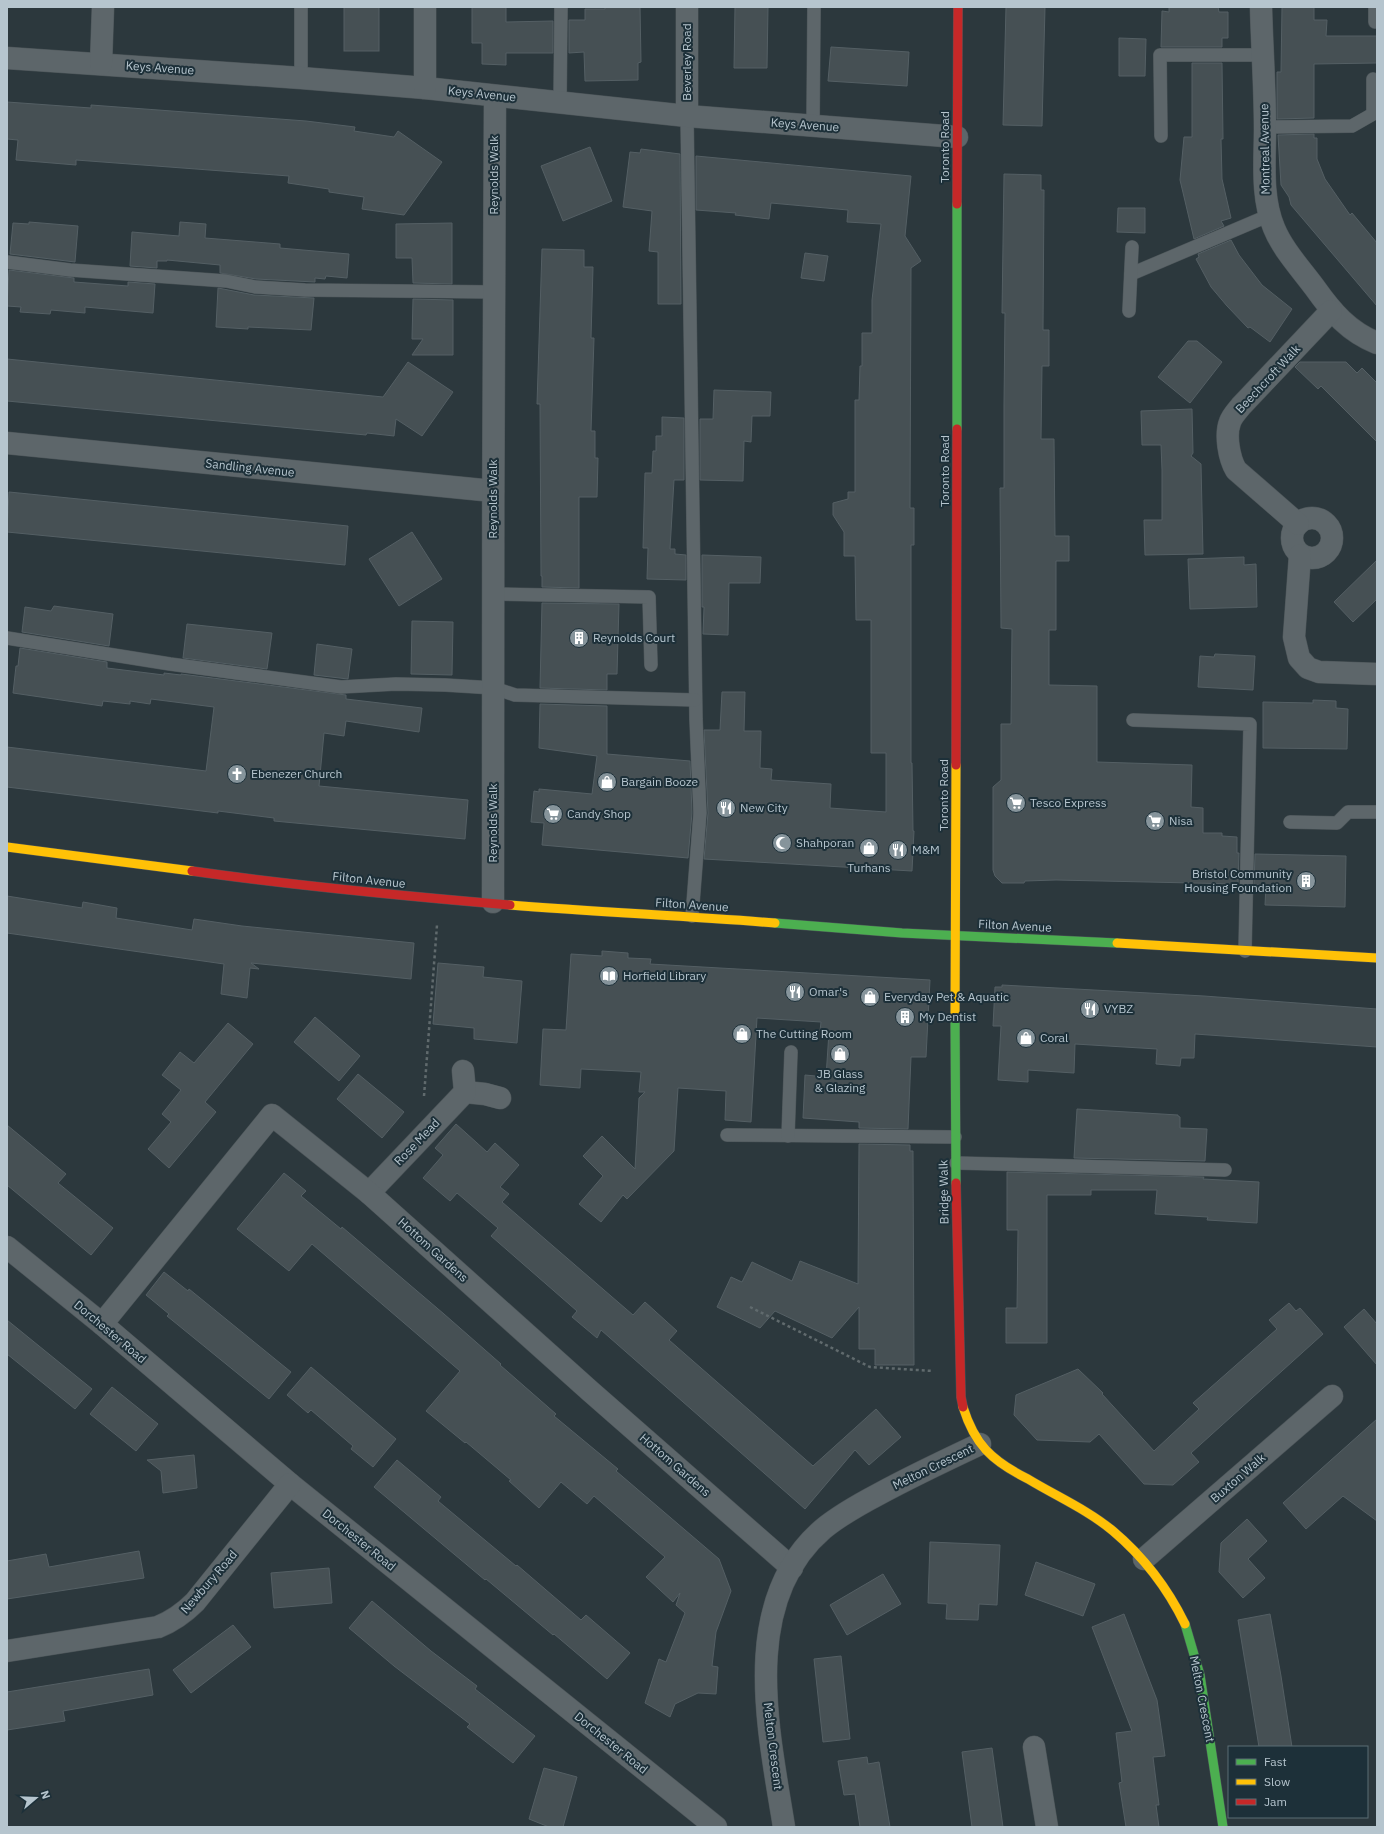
<svg xmlns="http://www.w3.org/2000/svg" width="1384" height="1834" font-family="'IBM Plex Sans',sans-serif">
  <style>
    .building { fill: #465054; stroke: #545f64 }
    .lines { fill: none; stroke-linecap: round; stroke-linejoin: round }
    .lane-casing { stroke: #4a5357; stroke-width: 14 }
    .street-casing { stroke: #4a5357; stroke-width: 23 }
    .fast-casing { stroke: #4a5357; stroke-width: 10 }
    .slow-casing { stroke: #4a5357; stroke-width: 10 }
    .jam-casing { stroke: #4a5357; stroke-width: 10 }
    .path { stroke: #606a6d; stroke-width: 2.5; stroke-dasharray: 3 3; stroke-linecap: butt }
    .lane { stroke: #5d666a; stroke-width: 13 }
    .street { stroke: #5d666a; stroke-width: 22 }
    .fast { stroke: #4caf50; stroke-width: 9 }
    .slow { stroke: #ffc107; stroke-width: 9 }
    .jam { stroke: #c62828; stroke-width: 9 }
    .labels { text-anchor: middle; stroke-width: 4; stroke-linejoin: round; paint-order: stroke }
    .street-label { font-size: 12px; fill: #b6c5ce; stroke: #1d3039 }
    .poi-label { font-size: 12px; fill: #b6c5ce; stroke: #1d3039; text-anchor: start }
  </style>
  <rect width="100%" height="100%" fill="#2c383d"/>
  <g class="building">
    <rect x="344" y="7" width="35" height="44"/>
    <path d="M472,7H506V22L553,21V53H506V65L482,64V43H472Z"/>
    <path d="M605,7H640L641,62L638,63V80L585,81L584,52L569,53V20H585V9H605Z"/>
    <path d="M735,7H768L767,68H734Z"/>
    <path d="M1006,7H1045L1042,126L1003,125Z"/>
    <path d="M1169,7H1218L1219,12H1228V38H1222V47H1161L1162,11L1169,12Z"/>
    <path d="M1282,7H1314V20H1327L1326,36H1377V63L1314,64V118L1277,119V72H1281Z"/>
    <path d="M1119,38L1146,39L1145,76H1119Z"/>
    <path d="M831,47L909,52L907,86L828,81Z"/>
    <path d="M1192,63H1222L1223,139H1221L1222,179L1231,218L1221,221L1224,226L1194,239L1180,180L1184,137H1192Z"/>
    <path d="M7,102L91,108V105L306,121L355,127L354,131L394,137L398,131L442,162L404,215L362,209L364,197L329,192V189L288,183L289,176L76,160V165L16,160L18,140L7,139Z"/>
    <path d="M1314,134V138H1317V159L1325,179L1350,215L1352,213L1377,243V306L1291,205L1289,197L1281,185L1278,135Z"/>
    <path d="M590,147L612,201L563,221L541,166Z"/>
    <path d="M641,149L680,154L681,304H658V252L649,251L652,211L623,207L630,152L640,153Z"/>
    <path d="M696,156L911,176L905,236L921,261L911,268L910,508H914V545H911V763H912L913,831H914L912,871L704,859L708,813L704,730H720L722,692H745L744,731H761L760,768L772,769L771,780L831,784L830,808L886,812V753H871V620H856L855,556H844V532L833,515V503L848,499V492H855V400H859L860,366H862V333H872V300L881,224L847,222L848,210L771,203L769,219L735,215L736,213L696,210Z"/>
    <path d="M1004,174L1041,175V190H1044L1043,330H1049V366H1042L1041,439H1054L1055,536H1069V561H1056V630H1049V685L1097,686V762L1192,765L1191,807L1203,808V833H1222V836L1237,837V853H1239L1238,884L1056,880L1025,881L1024,883H1002L995,876L993,870V787L1001,780V724H1011L1012,629L1001,628L1000,488H1004V405L1005,313H1002Z"/>
    <path d="M1118,208H1145V233L1117,232Z"/>
    <path d="M29,222L78,226L75,262L10,254L13,223L29,224Z"/>
    <path d="M180,222L206,224L205,238L280,244V248L349,254L347,278L326,276L325,279L315,278V282L256,279L220,273V265L167,260V261H157V268L130,266L132,232L179,236Z"/>
    <path d="M452,223V284L413,283L412,258H396V224Z"/>
    <path d="M1231,240L1239,255L1262,285L1292,309L1270,342L1250,327L1248,328L1227,306L1211,287L1196,259L1199,257L1198,254Z"/>
    <path d="M542,249L584,250V267H593L591,338H594L591,431H595V458H598L597,497H579V588L542,587V576H541L540,404H537Z"/>
    <path d="M805,253L828,256L824,281L801,278Z"/>
    <path d="M9,270L74,278V282L128,286V282L155,284L153,313L85,307V313L51,310L50,314L20,312L21,307L7,306Z"/>
    <path d="M218,288L254,295L314,298L311,330L248,327V329L216,327Z"/>
    <path d="M413,299L453,300V355H412L423,339H412Z"/>
    <path d="M1188,341H1197L1222,362L1190,403L1158,377Z"/>
    <path d="M7,359L383,397L408,362L453,392L422,436L396,419L394,436L367,433L366,435L7,401Z"/>
    <path d="M1300,362H1346L1357,373L1362,368L1377,383V442L1321,386L1318,389L1295,367Z"/>
    <path d="M714,390L771,392L770,416H752L751,442L744,441L743,481L700,480V419H713Z"/>
    <path d="M1192,409L1193,453L1191,456L1201,464L1203,554L1145,555L1144,520H1162V470L1161,445H1142L1141,411Z"/>
    <path d="M662,417L684,418V480H674L670,549H675V554L686,555V580L647,579L648,548H643L645,473H652L653,451H656V436H662Z"/>
    <path d="M9,492L348,526L345,565L7,532Z"/>
    <path d="M412,532L442,579L399,606L369,559Z"/>
    <path d="M702,555L761,557L760,583H729L728,635L703,634L704,607H702Z"/>
    <path d="M1244,557V565L1256,564L1257,607L1190,609L1188,559Z"/>
    <path d="M1377,560V599L1353,622L1334,602Z"/>
    <path d="M542,603L619,604L617,674H607V690L540,688Z"/>
    <path d="M54,606L113,614L109,646L22,632L25,607L51,611Z"/>
    <path d="M412,621L453,622L452,675L411,674Z"/>
    <path d="M187,624L272,633L267,669L183,658Z"/>
    <path d="M317,644L352,649L348,679L314,675Z"/>
    <path d="M20,648L107,662V668L164,675V673L181,675V674L346,695V699L422,708L419,732L346,721L344,736L324,733L319,786L468,800L465,839L274,821V818L218,811V813L7,787V747L206,771L214,707L151,699L150,704L130,701V704L103,701L102,706L13,693L16,666H18Z"/>
    <path d="M1215,654L1255,656L1253,690L1198,687L1200,656L1214,657Z"/>
    <path d="M1313,700L1336,701V708L1348,709L1347,749L1263,748V702L1313,703Z"/>
    <path d="M540,704L607,706V754L690,761L692,813L688,858L542,845L544,823L531,822L534,791L539,792V789L592,794L597,756L539,748Z"/>
    <path d="M1255,854L1346,856L1345,907L1265,905L1266,885H1254Z"/>
    <path d="M7,896L82,908L83,902L117,908L116,918L192,930L194,919L242,926L414,943L411,979L251,963L259,969L250,968L247,998L221,994L224,964L7,933Z"/>
    <path d="M602,951L628,953V958L651,959L650,964L930,980L926,1057H911L908,1129L859,1128V1122L803,1118L805,1075L826,1077L829,1032L820,1031L821,1022L757,1018L751,1122L725,1120L726,1091L678,1088L674,1151L627,1199L623,1195L601,1222L579,1204L603,1176L583,1156L602,1136L635,1169L639,1098L645,1092H639L641,1072L581,1069L580,1088L540,1085L543,1029L566,1030L571,954L602,956Z"/>
    <path d="M438,963L484,967L483,977L522,981L517,1043L474,1039V1028L433,1024Z"/>
    <path d="M1002,985L1204,996L1377,1009V1047L1195,1034L1194,1058H1181L1180,1066L1156,1064L1157,1049L1075,1044L1074,1073L1028,1070V1082L998,1080L1001,1026H993L995,987H1002Z"/>
    <path d="M315,1017L360,1056L339,1081L294,1042Z"/>
    <path d="M228,1023L253,1044L205,1102L216,1112L169,1168L148,1149L171,1122L162,1114L181,1090L162,1075L180,1052L194,1063Z"/>
    <path d="M358,1074L404,1112L382,1138L337,1099Z"/>
    <path d="M1077,1109L1178,1115V1116L1180,1117V1128L1207,1129L1205,1161L1074,1158Z"/>
    <path d="M456,1124L487,1152L495,1143L519,1165L500,1187L509,1194L502,1202L633,1315L645,1302L677,1331L669,1340L813,1466L876,1409L901,1437L869,1465L855,1450L805,1509L601,1330L597,1338L572,1317L577,1311L491,1236L498,1228L457,1193L450,1201L423,1178L443,1155L435,1148Z"/>
    <path d="M7,1125L66,1174L58,1183L113,1228L91,1255L7,1185Z"/>
    <path d="M859,1144L910,1145V1151H913L914,1365H875V1349H859V1307L832,1338L775,1311L760,1328L717,1307L731,1277L742,1282L752,1262L792,1281L800,1261L858,1284Z"/>
    <path d="M1007,1172L1204,1177L1203,1179L1259,1182L1257,1223L1207,1220L1208,1217L1155,1214L1157,1190H1091V1195H1047V1343H1006V1308H1017L1018,1230H1007Z"/>
    <path d="M284,1173L306,1191L301,1196L341,1229L342,1227L444,1314L501,1364L500,1365L556,1414L554,1416L618,1469L616,1471L719,1559L731,1591L716,1632L712,1666L718,1667L716,1694L698,1693L675,1704L670,1717L645,1703L659,1659L666,1662L685,1613L676,1605L680,1593L673,1602L646,1577L665,1557L594,1496L587,1504L561,1482L539,1508L509,1481L511,1480L466,1442L465,1443L426,1411L460,1371L312,1244L289,1271L237,1229Z"/>
    <path d="M164,1272L188,1291L189,1289L291,1372L269,1399L167,1316L169,1314L146,1295Z"/>
    <path d="M1289,1303L1296,1311L1300,1308L1323,1334L1191,1453L1199,1462L1173,1485L1144,1484L1099,1434L1090,1442L1037,1440L1014,1415L1016,1395L1078,1369L1103,1393L1102,1394L1154,1451L1199,1409L1193,1403L1277,1329L1269,1320Z"/>
    <path d="M1364,1309L1377,1324V1365L1344,1327Z"/>
    <path d="M7,1320L92,1389L75,1409L7,1354Z"/>
    <path d="M311,1367L396,1439L373,1467L351,1449L353,1446L311,1410L308,1413L287,1395Z"/>
    <path d="M112,1387L158,1424L136,1451L90,1414Z"/>
    <path d="M1377,1419V1521L1343,1496L1306,1529L1283,1503Z"/>
    <path d="M194,1455L197,1488L163,1493L161,1471L147,1460Z"/>
    <path d="M397,1460L441,1497L438,1501L516,1566L517,1565L581,1620L586,1615L630,1653L607,1679L554,1634L553,1635L486,1579L485,1580L374,1487Z"/>
    <path d="M1247,1519L1267,1541L1248,1559L1265,1578L1243,1598L1219,1572L1220,1557L1221,1543Z"/>
    <path d="M930,1542L1000,1545L997,1605L979,1604L978,1620L946,1619L947,1604L928,1603Z"/>
    <path d="M139,1551L144,1578L7,1599V1561L46,1554L49,1567Z"/>
    <path d="M1036,1562L1095,1584L1083,1616L1025,1595Z"/>
    <path d="M329,1568L332,1603L274,1608L271,1573Z"/>
    <path d="M883,1574L901,1604L847,1635L830,1605Z"/>
    <path d="M372,1601L431,1651L477,1686L475,1689L535,1736L513,1763L467,1727L470,1724L394,1666L349,1628Z"/>
    <path d="M1124,1614L1157,1700L1165,1756L1153,1757L1159,1805H1156L1159,1827H1126L1119,1783L1122,1782L1116,1733L1132,1731L1092,1627Z"/>
    <path d="M1270,1614L1281,1676L1292,1747H1259L1250,1692L1238,1620Z"/>
    <path d="M233,1625L251,1647L191,1693L173,1670Z"/>
    <path d="M841,1656L850,1739L823,1742L814,1659Z"/>
    <path d="M149,1669L153,1695L63,1711L65,1721L7,1730V1692Z"/>
    <path d="M992,1748L1003,1827H972L962,1752Z"/>
    <path d="M867,1757L868,1764L879,1762L890,1827H860L855,1794L844,1795L838,1761Z"/>
    <path d="M544,1768L577,1777L563,1827H549L529,1819Z"/>
  </g>
  <g class="lines">
    <g class="lane-casing">
      <g id="lane">
        <path d="M301,7V78"/>
        <path d="M1375,7V22"/>
        <path d="M560,103L561,7"/>
        <path d="M687,116L696,719L700,813L692,916"/>
        <path d="M813,125L814,7"/>
        <path d="M1265,127L1352,126L1373,114V79"/>
        <path d="M1161,136L1160,55H1263"/>
        <path d="M7,262L70,270L226,281L255,287L305,290L494,292"/>
        <path d="M1131,274L1270,215"/>
        <path d="M1129,311L1132,247"/>
        <path d="M493,594L649,597L651,665"/>
        <path d="M7,638L170,664L341,687L396,684L445,685L494,688L515,695L695,700"/>
        <path d="M1133,720L1250,724L1245,951"/>
        <path d="M1290,822L1337,823L1348,812H1377"/>
        <path d="M727,1135L955,1137"/>
        <path d="M788,1136L791,1052"/>
        <path d="M956,1163L1225,1170"/>
      </g>
    </g>
    <g class="street-casing">
      <g id="street">
        <path d="M687,7V116"/>
        <path d="M1261,7C1262,47 1265,88 1265,129C1265,161 1261,197 1274,228C1283,250 1301,269 1315,288C1332,312 1349,332 1377,343"/>
        <path d="M7,58L301,78L425,88L687,116L957,137"/>
        <path d="M101,64L103,7"/>
        <path d="M425,88V7"/>
        <path d="M7,443L493,491"/>
        <circle cx="1312" cy="538" r="20"/>
        <path d="M1298,524L1236,470C1229,458 1225,435 1230,422C1232,416 1237,411 1241,406L1331,311"/>
        <path d="M1300,555L1294,637L1299,658L1308,668L1319,672L1377,674"/>
        <path d="M493,902C494,633 492,365 495,96"/>
        <path d="M465,1092L485,1094L500,1098"/>
        <path d="M369,1193L465,1092L463,1071"/>
        <path d="M7,1247L102,1324L290,1484L716,1827"/>
        <path d="M102,1324L272,1115L369,1193L590,1391L792,1568"/>
        <path d="M1144,1559L1332,1396"/>
        <path d="M7,1651L158,1627C173,1621 184,1613 195,1602L290,1484"/>
        <path d="M1034,1747L1047,1827"/>
        <path d="M784,1827C769,1732 738,1602 823,1529C840,1515 860,1504 879,1494C912,1476 946,1460 980,1444"/>
      </g>
    </g>
    <g class="fast-casing">
      <g id="fast">
        <path d="M957,429V204"/>
        <path d="M775,923L902,933L1117,943"/>
        <path d="M955,1018L956,1183"/>
        <path d="M1185,1624L1200,1675L1223,1827"/>
      </g>
    </g>
    <g class="slow-casing">
      <g id="slow">
        <path d="M7,847L192,871"/>
        <path d="M510,905C598,912 686,916 775,923"/>
        <path d="M1117,943L1377,958"/>
        <path d="M955,1018L956,765"/>
        <path d="M963,1407C968,1423 974,1437 986,1450C998,1463 1012,1471 1028,1479C1056,1496 1088,1510 1113,1531C1145,1558 1167,1587 1185,1624"/>
      </g>
    </g>
    <g class="jam-casing">
      <g id="jam">
        <path d="M957,204L958,7"/>
        <path d="M956,765L957,429"/>
        <path d="M192,871C297,886 404,896 510,905"/>
        <path d="M956,1183L961,1397L963,1407"/>
      </g>
    </g>
    <g class="path">
      <path d="M424,1096L437,925"/>
      <path d="M750,1307L870,1367L933,1371"/>
    </g>
    <use href="#lane" class="lane"/>
    <use href="#street" class="street"/>
    <use href="#fast" class="fast"/>
    <use href="#slow" class="slow"/>
    <use href="#jam" class="jam"/>
  </g>
  <defs>
    <g id="building-disc" transform="scale(1)"><circle r="9.5" fill="#86949b" stroke="#1d3039"/><path d="M-4-6H4V6H1V3H-1V6H-4ZM-2.5-4.3h1.7v1.8h-1.7ZM.8-4.3h1.7v1.8H.8ZM-2.5-1h1.7V.8h-1.7ZM.8-1h1.7V.8H.8Z" fill="#fff"/></g>
    <g id="church-disc" transform="scale(1)"><circle r="9.5" fill="#86949b" stroke="#1d3039"/><path d="M-1.2-6h2.4v3.5h3.3v2.4h-3.3V6h-2.4V-.1h-3.3v-2.4h3.3Z" fill="#fff"/></g>
    <g id="shop-disc" transform="scale(1)"><circle r="9.5" fill="#86949b" stroke="#1d3039"/><path d="M-5-2.5h2.3a2.7 3.5 0 0 1 5.4 0H5L5.5 6h-11ZM-1.5-2.5h3a1.5 2.3 0 0 0-3 0Z" fill="#fff"/></g>
    <g id="supermarket-disc" transform="scale(1)"><circle r="9.5" fill="#86949b" stroke="#1d3039"/><path d="M-6-5.5h2.5l.6 2H6L4.5 2H-2.5L-4.4-4H-6ZM-1.5 3.2a1.3 1.3 0 1 0 .1 0ZM3 3.2a1.3 1.3 0 1 0 .1 0Z" fill="#fff"/></g>
    <g id="restaurant-disc" transform="scale(1)"><circle r="9.5" fill="#86949b" stroke="#1d3039"/><path d="M-5-6h1v4h1v-4h1v4h1v-4h1v5L-1.5 .5V6h-2V.5L-5-1ZM5-6V6H3V1.5H1.5Q1.5-4 5-6Z" fill="#fff"/></g>
    <g id="mosque-disc" transform="scale(1)"><circle r="9.5" fill="#86949b" stroke="#1d3039"/><path d="M3.5-4.9A6 6 0 1 0 3.5 4.9A5 5 0 1 1 3.5-4.9Z" fill="#fff"/></g>
    <g id="library-disc" transform="scale(1)"><circle r="9.5" fill="#86949b" stroke="#1d3039"/><path d="M-6-4Q-3-5.5-.7-3.5V5Q-3 3-6 4ZM6-4Q3-5.5 .7-3.5V5Q3 3 6 4Z" fill="#fff"/></g>
  </defs>
  <g fill-rule="evenodd">
    <use href="#building-disc" x="579" y="638"/>
    <use href="#church-disc" x="237" y="774"/>
    <use href="#shop-disc" x="607" y="782"/>
    <use href="#supermarket-disc" x="1016" y="803"/>
    <use href="#restaurant-disc" x="726" y="808"/>
    <use href="#supermarket-disc" x="553" y="814"/>
    <use href="#supermarket-disc" x="1155" y="821"/>
    <use href="#mosque-disc" x="782" y="843"/>
    <use href="#shop-disc" x="869" y="848"/>
    <use href="#restaurant-disc" x="898" y="850"/>
    <use href="#building-disc" x="1306" y="881"/>
    <use href="#library-disc" x="609" y="976"/>
    <use href="#restaurant-disc" x="795" y="992"/>
    <use href="#shop-disc" x="870" y="997"/>
    <use href="#restaurant-disc" x="1090" y="1009"/>
    <use href="#building-disc" x="905" y="1017"/>
    <use href="#shop-disc" x="742" y="1034"/>
    <use href="#shop-disc" x="1026" y="1038"/>
    <use href="#shop-disc" x="840" y="1054"/>
  </g>
  <g class="labels">
    <g class="street-label">
      <text transform="translate(687 62) rotate(-90)" y="4">Beverley Road</text>
      <text transform="translate(160 68) rotate(4)" y="4">Keys Avenue</text>
      <text transform="translate(482 94) rotate(6)" y="4">Keys Avenue</text>
      <text transform="translate(805 125) rotate(4)" y="4">Keys Avenue</text>
      <text transform="translate(945 147) rotate(-90)" y="4">Toronto Road</text>
      <text transform="translate(1265 149) rotate(-91)" y="4">Montreal Avenue</text>
      <text transform="translate(494 175) rotate(-90)" y="4">Reynolds Walk</text>
      <text transform="translate(1268 379) rotate(-47)" y="4">Beechcroft Walk</text>
      <text transform="translate(250 468) rotate(6)" y="4">Sandling Avenue</text>
      <text transform="translate(945 471) rotate(-90)" y="4">Toronto Road</text>
      <text transform="translate(493 499) rotate(-90)" y="4">Reynolds Walk</text>
      <text transform="translate(944 795) rotate(-90)" y="4">Toronto Road</text>
      <text transform="translate(493 823) rotate(-90)" y="4">Reynolds Walk</text>
      <text transform="translate(369 880) rotate(6)" y="4">Filton Avenue</text>
      <text transform="translate(692 905) rotate(4)" y="4">Filton Avenue</text>
      <text transform="translate(1015 926) rotate(3)" y="4">Filton Avenue</text>
      <text transform="translate(417 1142) rotate(-46)" y="4">Rose Mead</text>
      <text transform="translate(944 1192) rotate(-91)" y="4">Bridge Walk</text>
      <text transform="translate(433 1250) rotate(42)" y="4">Hottom Gardens</text>
      <text transform="translate(110 1332) rotate(40)" y="4">Dorchester Road</text>
      <text transform="translate(675 1465) rotate(41)" y="4">Hottom Gardens</text>
      <text transform="translate(933 1467) rotate(-26)" y="4">Melton Crescent</text>
      <text transform="translate(1238 1478) rotate(-41)" y="4">Buxton Walk</text>
      <text transform="translate(359 1540) rotate(39)" y="4">Dorchester Road</text>
      <text transform="translate(209 1582) rotate(-49)" y="4">Newbury Road</text>
      <text transform="translate(1202 1699) rotate(79)" y="4">Melton Crescent</text>
      <text transform="translate(611 1743) rotate(39)" y="4">Dorchester Road</text>
      <text transform="translate(773 1746) rotate(83)" y="4">Melton Crescent</text>
    </g>
    <g class="poi-label">
      <text x="593" y="642">Reynolds Court</text>
      <text x="251" y="778">Ebenezer Church</text>
      <text x="621" y="786">Bargain Booze</text>
      <text x="1030" y="807">Tesco Express</text>
      <text x="740" y="812">New City</text>
      <text x="567" y="818">Candy Shop</text>
      <text x="1169" y="825">Nisa</text>
      <text x="796" y="847">Shahporan</text>
      <text x="912" y="854">M&amp;M</text>
      <text x="869" y="872" text-anchor="middle">Turhans</text>
      <text x="1292" y="878" text-anchor="end">Bristol Community<tspan x="1292" dy="14">Housing Foundation</tspan></text>
      <text x="623" y="980">Horfield Library</text>
      <text x="809" y="996">Omar's</text>
      <text x="884" y="1001">Everyday Pet &amp; Aquatic</text>
      <text x="1104" y="1013">VYBZ</text>
      <text x="919" y="1021">My Dentist</text>
      <text x="756" y="1038">The Cutting Room</text>
      <text x="1040" y="1042">Coral</text>
      <text x="840" y="1078" text-anchor="middle">JB Glass<tspan x="840" dy="14">&amp; Glazing</tspan></text>
    </g>
  </g>
  <rect width="1384" height="1834" fill="none" stroke="#b6c5ce" stroke-width="16"/>
  <rect x="1228" y="1746" width="140" height="72" fill="#1d3039" stroke="#5a6c75"/>
  <rect x="1236" y="1759" width="20" height="6" fill="#4caf50" stroke="#5a6c75"/>
  <text x="1264" y="1766" font-size="12" fill="#b6c5ce">Fast</text>
  <rect x="1236" y="1779" width="20" height="6" fill="#ffc107" stroke="#5a6c75"/>
  <text x="1264" y="1786" font-size="12" fill="#b6c5ce">Slow</text>
  <rect x="1236" y="1799" width="20" height="6" fill="#c62828" stroke="#5a6c75"/>
  <text x="1264" y="1806" font-size="12" fill="#b6c5ce">Jam</text>
  <g transform="translate(36 1798) rotate(71)" stroke="#1d3039" stroke-width="3" paint-order="stroke">
  <path d="M0-3L7 15L0 10L-7 15Z" fill="#b6c5ce"/>
  <text y="-6" font-size="11" font-weight="bold" text-anchor="middle" fill="#b6c5ce">N</text>
  </g>
</svg>
